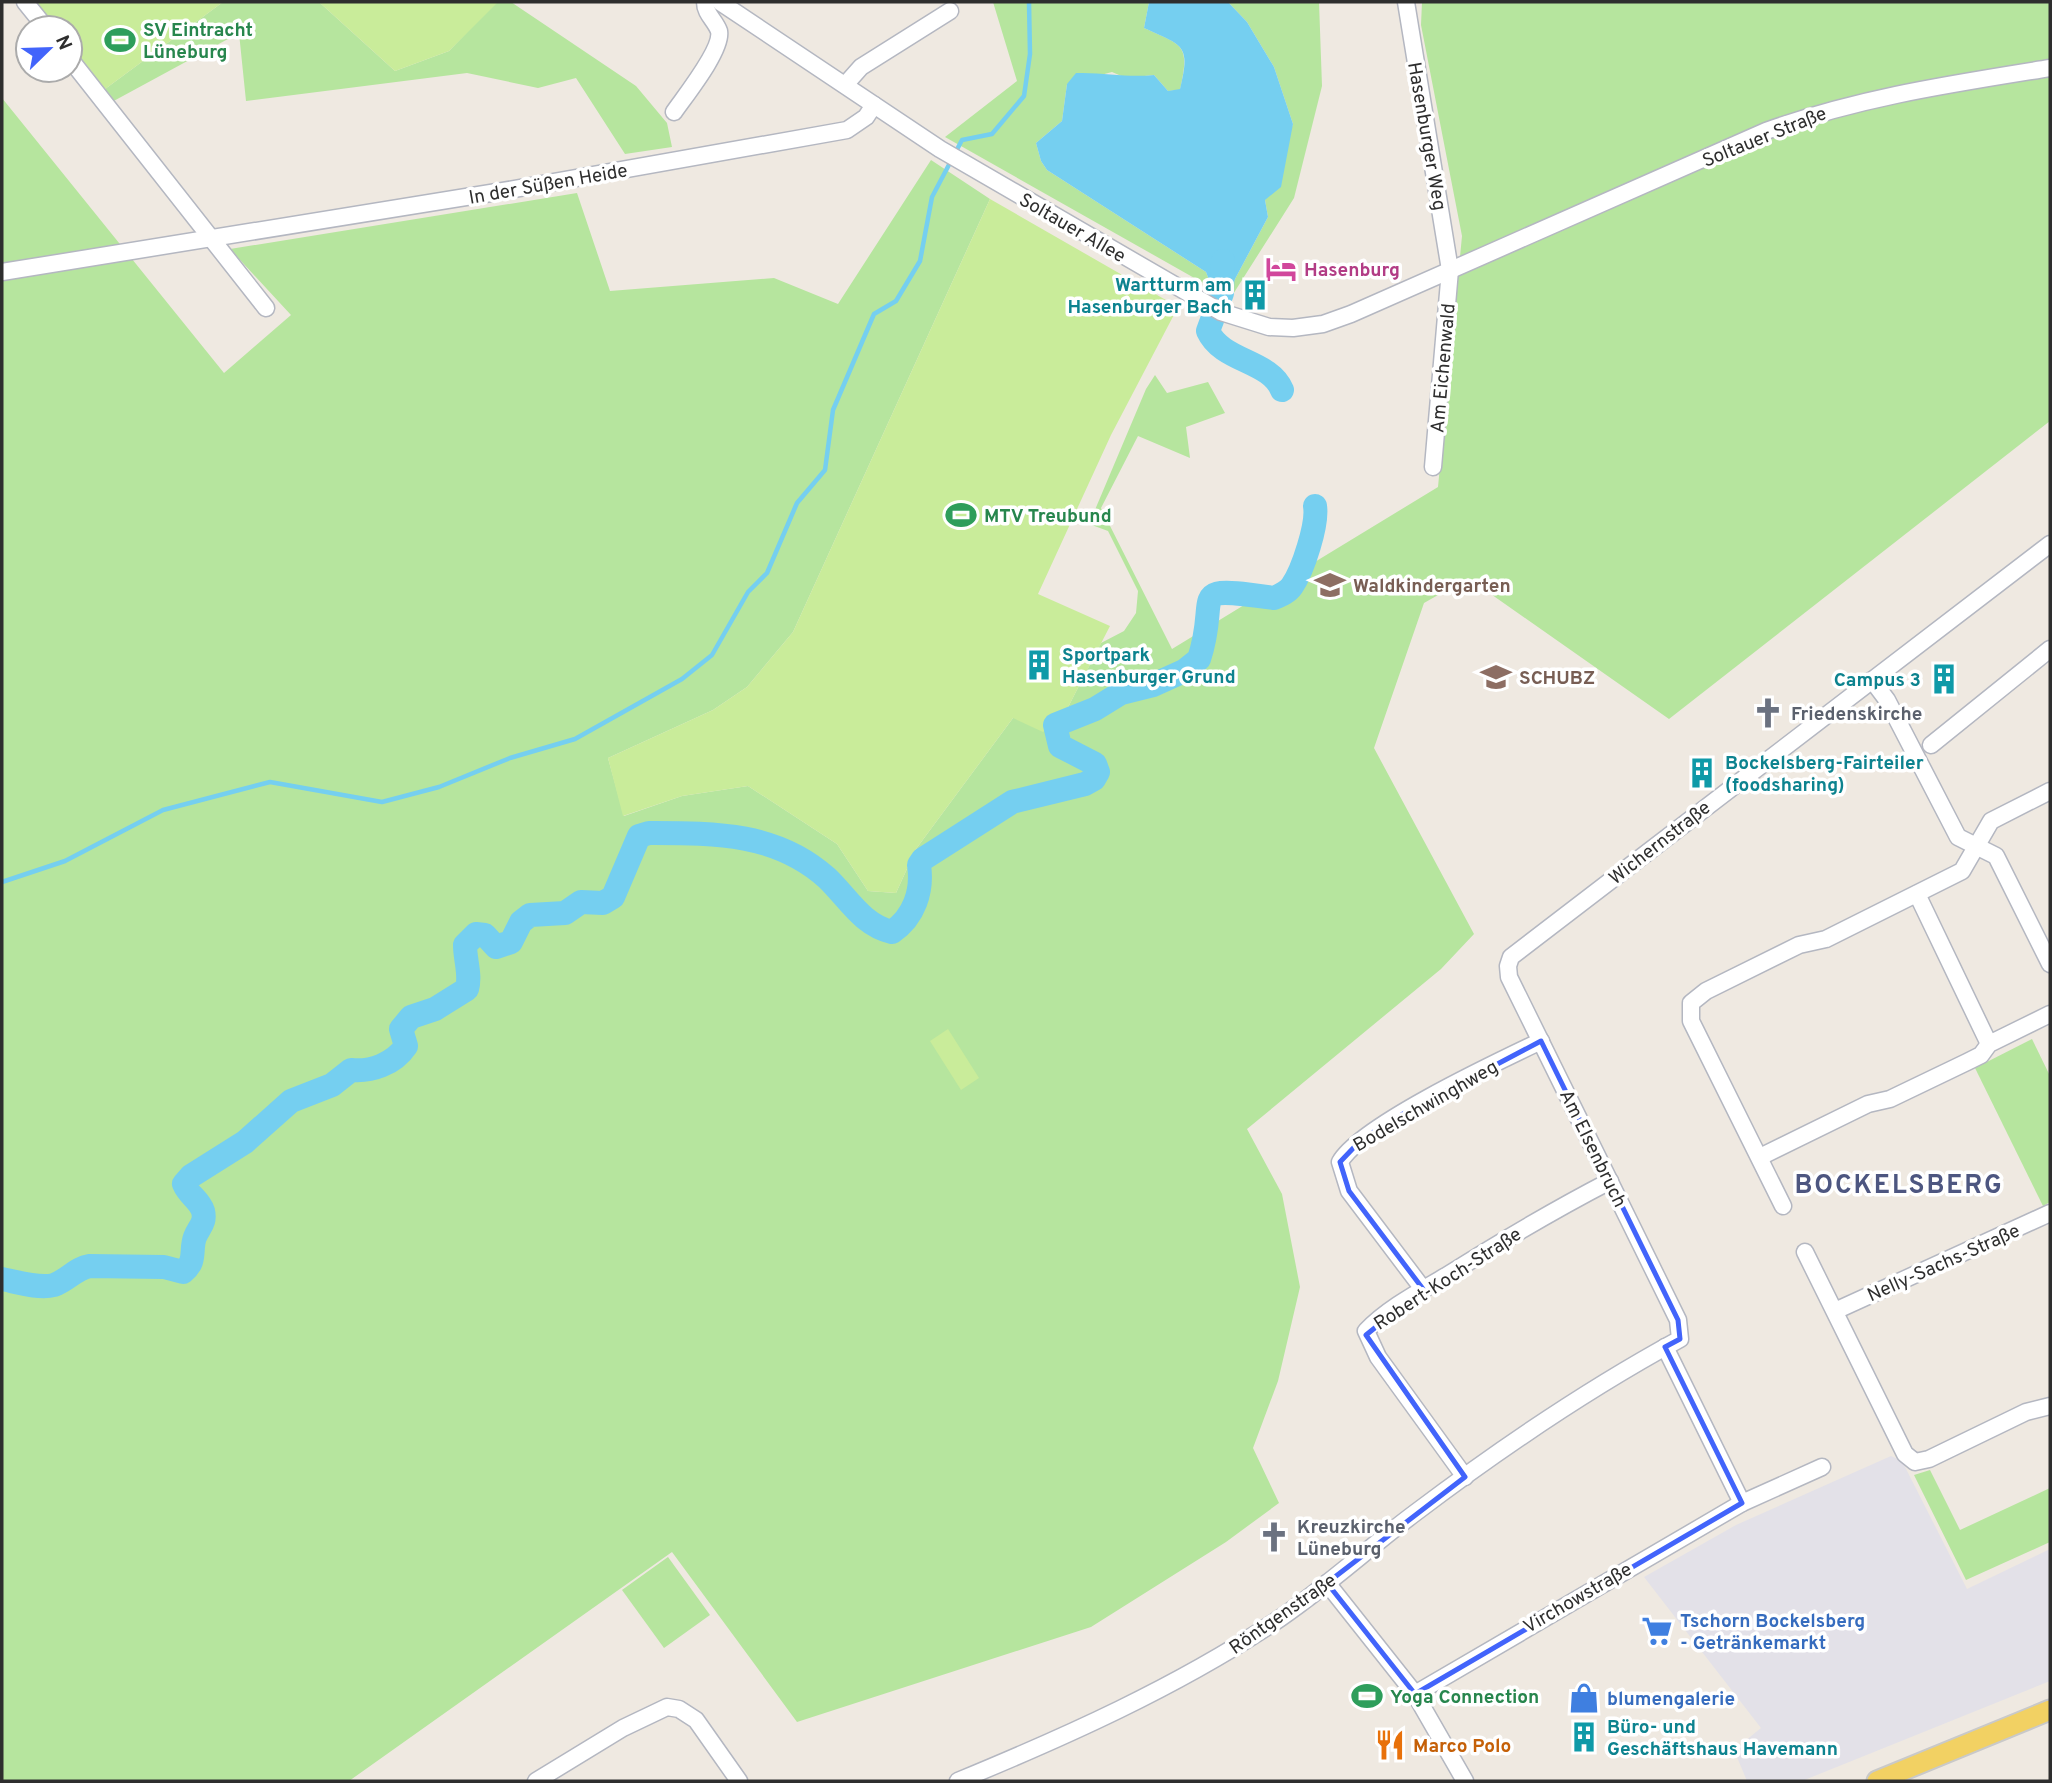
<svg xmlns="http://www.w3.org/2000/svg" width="2052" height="1783" font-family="Overpass,sans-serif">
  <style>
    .industrial { fill: #e3e1e8 }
    .green { fill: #b6e59e }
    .pitch { fill: #c9ec9a }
    .water { fill: #75cff0 }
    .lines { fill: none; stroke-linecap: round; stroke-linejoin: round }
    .stream { stroke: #75cff0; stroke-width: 4.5 }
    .river { stroke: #75cff0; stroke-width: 24 }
    .minor-casing { stroke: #b4b7c1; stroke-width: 19 }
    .major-casing { stroke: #c9c9c9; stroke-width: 23 }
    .minor { stroke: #fff; stroke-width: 16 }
    .major { stroke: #f2d163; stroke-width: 19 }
    .marked { fill: none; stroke: #4264fb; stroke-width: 5; stroke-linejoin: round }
    .labels { text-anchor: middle; stroke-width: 7; stroke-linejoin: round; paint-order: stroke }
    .leisure-label { font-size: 19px; font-weight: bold; fill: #27864d; stroke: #fff; text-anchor: start }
    .street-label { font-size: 19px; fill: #2e2e2e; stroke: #fff }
    .hotel-label { font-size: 19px; font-weight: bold; fill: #b23c85; stroke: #fff; text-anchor: start }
    .culture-label { font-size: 19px; font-weight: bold; fill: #0d838f; stroke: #fff; text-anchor: start }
    .education-label { font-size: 19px; font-weight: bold; fill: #785e54; stroke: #fff; text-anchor: start }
    .worship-label { font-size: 19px; font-weight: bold; fill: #5b616d; stroke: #fff; text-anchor: start }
    .shop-label { font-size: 19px; font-weight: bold; fill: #366cbe; stroke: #fff; text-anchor: start }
    .food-label { font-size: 19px; font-weight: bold; fill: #c56008; stroke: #fff; text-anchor: start }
    .district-label { font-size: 26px; font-weight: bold; letter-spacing: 2px; fill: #4d5680; stroke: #fff }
  </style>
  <rect width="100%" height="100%" fill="#efe9e1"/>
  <path class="industrial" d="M1891,1456L1902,1461L1967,1589L2050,1549V1681L1802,1781H1747L1734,1750L1761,1728L1644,1577L1736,1525Z"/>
  <g class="green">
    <path d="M223,2H319L395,71L449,51L496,2H511L636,86L667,123L672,147L625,154L576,78L538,88L467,73L246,101L239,33L110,103L101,92Z"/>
    <path d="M993,2H1149L1144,28C1184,46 1190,44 1180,90L1168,91L1154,75L1126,78L1112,72L1067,84L1062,121L1036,143L1041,161L1047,170L1206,272L1212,288L945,137L1017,81Z"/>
    <path d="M1228,2H1319L1322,86L1294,198L1230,299L1226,296L1268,217L1265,200L1293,124L1274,67L1247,22Z"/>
    <path d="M1422,2H2050V421L1669,719L1468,578L1424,603L1374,748L1474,934L1441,969L1247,1129L1282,1194L1300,1287L1278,1381L1253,1448L1279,1503L1226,1542L1091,1627L797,1722L672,1552L349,1781H2V98L224,373L291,315L230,249L577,193L610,291L774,278L838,304L931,160L990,199L793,632L747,687L713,710L608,758L624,816L682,796L748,786L837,844L868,891L896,893L916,849L1013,718L1064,715L1101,643L1124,631L1136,613L1138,591L1108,531L1089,524L1146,389L1155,375L1167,393L1208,382L1225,413L1186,427L1190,458L1138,436L1101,508L1172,649L1438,487L1462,236L1421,25Z"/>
    <path d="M2032,1039L2050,1076V1202L2043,1206L1975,1068Z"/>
    <path d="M1930,1470L1960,1530L2050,1488V1542L1966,1580L1914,1475Z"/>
    <path d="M668,1557L710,1615L664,1648L622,1590Z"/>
  </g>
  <g class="pitch">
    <path d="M30,2H223L101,92L70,53V28H51Z"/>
    <path d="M319,2H496L497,3L449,51L395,71Z"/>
    <path d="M990,199L1178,307L1111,435L1038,594L1110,626L1064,715L1043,732L1013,718L916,849L896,893L868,891L837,844L748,786L682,796L623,816L608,758L713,710L747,687L793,632Z"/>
    <path d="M948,1029L979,1078L961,1090L930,1041Z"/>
  </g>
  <path class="water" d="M1149,2H1228L1247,22L1274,67L1293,124L1281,187L1265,200L1268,217L1226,296L1212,288L1206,272L1047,170L1041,161L1036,143L1062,121L1067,84L1076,73C1104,72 1127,78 1154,75L1168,91L1180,89C1191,44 1183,46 1144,28Z"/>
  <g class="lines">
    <path class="stream" d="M2,882L65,861L163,810L270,782L382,802L439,787L510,758L575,739L682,679L712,655L748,592L767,573L797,503L825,470L833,410L874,314L896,301L920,261L932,197L962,140L992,134L1024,96L1030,54L1029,2"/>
    <g class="river">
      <path d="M1223,261L1222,293L1208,331C1222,362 1270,360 1282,390"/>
      <path d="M2,1279C17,1282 39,1289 54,1285C68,1280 76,1268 90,1266L164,1267L183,1272C197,1261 190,1250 195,1237C199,1227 206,1223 203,1211C199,1199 189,1196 184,1184L191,1176L245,1142L291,1101L332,1085L351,1070C371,1072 394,1064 406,1046L401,1029L411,1017L435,1009L467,989C471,975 465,960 465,945L476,934L485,935L496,947L511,942L521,922L530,915L565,913L581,902L603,903L613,897L639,836L649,833C713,833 776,832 827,878C848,898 862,925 892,932C914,917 923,891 919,865L923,859L1012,802L1085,784L1094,779L1098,772L1095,764L1060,746L1055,725L1095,709L1121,693L1153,685L1184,671L1199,659C1221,593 1182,585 1274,598C1281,595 1288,592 1292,586C1303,570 1318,524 1315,506"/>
    </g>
    <g class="minor-casing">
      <g id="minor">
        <path d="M25,2L46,28"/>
        <path d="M720,2L940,149L1221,312L1269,327L1293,328L1323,324L1351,314L1766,131C1861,97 1951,84 2050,68"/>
        <path d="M1406,2L1450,270L1433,467"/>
        <path d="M70,59L266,308"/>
        <path d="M845,85L861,67L950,11"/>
        <path d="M674,112C685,96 723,49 719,31C715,20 705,14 705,2"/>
        <path d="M2,272L503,191L847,130L866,117L874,105"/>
        <path d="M1872,680L1887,700L1958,837L1996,856L2050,964"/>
        <path d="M1931,745L2050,649"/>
        <path d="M1917,894L1989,1044"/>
        <path d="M1760,1157L1868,1104L1890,1099L1967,1062L1981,1055L1989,1044L2050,1014"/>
        <path d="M1783,1206L1691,1021V1003L1706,991L1799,945L1826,939L1962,871L1991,821L2050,791"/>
        <path d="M1805,1252L1905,1454L1915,1462L1929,1459L2026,1412L2050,1406"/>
        <path d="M1423,1289L1349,1191L1340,1162C1360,1126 1499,1061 1541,1041"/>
        <path d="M1835,1311L2050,1213"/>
        <path d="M1665,1347L1742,1503"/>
        <path d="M1465,1477L1378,1357L1366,1331C1388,1308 1419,1292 1446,1276C1500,1242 1554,1210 1610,1181"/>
        <path d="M1327,1583L1415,1694L1465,1781"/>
        <path d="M1415,1694L1742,1503L1822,1467"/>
        <path d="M536,1781L623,1728L667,1707L679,1709L696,1720L739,1781"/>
        <path d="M958,1781C1067,1736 1174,1688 1273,1623C1323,1590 1368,1548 1415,1513C1501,1448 1586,1390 1680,1339L1678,1320L1509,977L1508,966L1511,957L2050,544"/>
      </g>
    </g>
    <g class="major-casing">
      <path id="major" d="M1877,1781L2050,1710"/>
    </g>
    <use href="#minor" class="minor"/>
    <use href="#major" class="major"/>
  </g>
  <path class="marked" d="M1541,1041L1678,1320L1680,1339L1665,1347L1742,1503L1415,1694L1327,1583L1465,1477L1366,1335L1423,1289L1349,1191L1340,1162L1361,1140L1403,1114Z"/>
  <defs>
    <g id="stadium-bare" transform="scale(2.415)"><path d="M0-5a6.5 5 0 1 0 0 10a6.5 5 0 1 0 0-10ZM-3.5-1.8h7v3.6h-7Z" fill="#2e9e5b" stroke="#fff" stroke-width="2.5" paint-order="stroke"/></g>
    <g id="hotel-bare" transform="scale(2.415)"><path d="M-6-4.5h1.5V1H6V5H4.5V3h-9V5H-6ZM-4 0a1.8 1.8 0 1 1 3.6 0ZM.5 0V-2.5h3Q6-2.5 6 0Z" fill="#d1479c" stroke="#fff" stroke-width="2.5" paint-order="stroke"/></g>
    <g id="building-bare" transform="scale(2.415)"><path d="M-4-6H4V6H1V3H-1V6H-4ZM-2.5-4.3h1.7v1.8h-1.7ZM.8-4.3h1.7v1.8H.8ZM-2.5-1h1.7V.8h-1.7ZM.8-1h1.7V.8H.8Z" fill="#0f9aa8" stroke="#fff" stroke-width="2.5" paint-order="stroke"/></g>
    <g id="school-bare" transform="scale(2.415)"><path d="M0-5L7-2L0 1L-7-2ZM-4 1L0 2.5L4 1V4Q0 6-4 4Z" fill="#8d6e63" stroke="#fff" stroke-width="2.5" paint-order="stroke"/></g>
    <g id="university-bare" transform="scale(2.415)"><path d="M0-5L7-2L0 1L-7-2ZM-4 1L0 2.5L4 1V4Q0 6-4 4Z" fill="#8d6e63" stroke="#fff" stroke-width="2.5" paint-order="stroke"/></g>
    <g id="church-bare" transform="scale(2.415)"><path d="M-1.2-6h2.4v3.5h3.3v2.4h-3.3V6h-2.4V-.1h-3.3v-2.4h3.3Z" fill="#6b7280" stroke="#fff" stroke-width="2.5" paint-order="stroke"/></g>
    <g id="supermarket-bare" transform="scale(2.415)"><path d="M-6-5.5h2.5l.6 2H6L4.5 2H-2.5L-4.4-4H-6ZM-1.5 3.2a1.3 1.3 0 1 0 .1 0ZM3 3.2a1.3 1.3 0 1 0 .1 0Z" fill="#3f7fe0" stroke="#fff" stroke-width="2.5" paint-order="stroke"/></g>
    <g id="shop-bare" transform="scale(2.415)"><path d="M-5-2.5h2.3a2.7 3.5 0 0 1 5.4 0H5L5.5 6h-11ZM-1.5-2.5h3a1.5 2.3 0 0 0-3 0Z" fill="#3f7fe0" stroke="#fff" stroke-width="2.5" paint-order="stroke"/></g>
    <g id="restaurant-bare" transform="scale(2.415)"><path d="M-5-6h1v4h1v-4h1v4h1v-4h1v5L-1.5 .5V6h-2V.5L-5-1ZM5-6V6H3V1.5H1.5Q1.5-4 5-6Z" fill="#e8710a" stroke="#fff" stroke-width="2.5" paint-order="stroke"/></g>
  </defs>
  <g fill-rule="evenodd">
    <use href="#stadium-bare" x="120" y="40"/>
    <use href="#hotel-bare" x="1281" y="269"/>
    <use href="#building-bare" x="1255" y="295"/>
    <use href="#stadium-bare" x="961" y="515"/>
    <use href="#school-bare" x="1330" y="585"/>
    <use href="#building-bare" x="1039" y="665"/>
    <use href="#university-bare" x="1496" y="677"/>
    <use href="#building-bare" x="1944" y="679"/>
    <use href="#church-bare" x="1768" y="713"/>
    <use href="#building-bare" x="1702" y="773"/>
    <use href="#church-bare" x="1274" y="1537"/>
    <use href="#supermarket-bare" x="1657" y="1631"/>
    <use href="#stadium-bare" x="1367" y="1696"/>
    <use href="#shop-bare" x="1584" y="1698"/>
    <use href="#building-bare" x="1584" y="1737"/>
    <use href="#restaurant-bare" x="1390" y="1745"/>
  </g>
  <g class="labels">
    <g class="leisure-label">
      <text x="143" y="36">SV Eintracht<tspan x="143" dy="22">Lüneburg</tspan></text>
      <text x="984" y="522">MTV Treubund</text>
      <text x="1390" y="1703">Yoga Connection</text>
    </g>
    <g class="street-label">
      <text transform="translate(1428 136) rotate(80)" y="7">Hasenburger Weg</text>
      <text transform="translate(1764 136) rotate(-22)" y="7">Soltauer Straße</text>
      <text transform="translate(548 183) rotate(-10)" y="7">In der Süßen Heide</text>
      <text transform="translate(1073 227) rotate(30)" y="7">Soltauer Allee</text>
      <text transform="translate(1442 368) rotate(-85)" y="7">Am Eichenwald</text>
      <text transform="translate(1659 842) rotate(-38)" y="7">Wichernstraße</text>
      <text transform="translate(1425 1105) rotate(-30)" y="7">Bodelschwinghweg</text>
      <text transform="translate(1594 1148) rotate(64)" y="7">Am Elsenbruch</text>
      <text transform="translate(1943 1262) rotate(-24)" y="7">Nelly-Sachs-Straße</text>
      <text transform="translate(1447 1278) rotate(-33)" y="7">Robert-Koch-Straße</text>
      <text transform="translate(1577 1597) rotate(-30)" y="7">Virchowstraße</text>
      <text transform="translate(1282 1613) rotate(-35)" y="7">Röntgenstraße</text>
    </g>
    <g class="hotel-label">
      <text x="1304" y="276">Hasenburg</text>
    </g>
    <g class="culture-label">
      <text x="1232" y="291" text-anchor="end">Wartturm am<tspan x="1232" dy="22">Hasenburger Bach</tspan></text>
      <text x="1062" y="661">Sportpark<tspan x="1062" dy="22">Hasenburger Grund</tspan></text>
      <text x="1921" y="686" text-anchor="end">Campus 3</text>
      <text x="1725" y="769">Bockelsberg-Fairteiler<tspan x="1725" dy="22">(foodsharing)</tspan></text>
      <text x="1607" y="1733">Büro- und<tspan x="1607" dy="22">Geschäftshaus Havemann</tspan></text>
    </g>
    <g class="education-label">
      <text x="1353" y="592">Waldkindergarten</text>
      <text x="1519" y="684">SCHUBZ</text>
    </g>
    <g class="worship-label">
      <text x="1791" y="720">Friedenskirche</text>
      <text x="1297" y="1533">Kreuzkirche<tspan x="1297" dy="22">Lüneburg</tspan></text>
    </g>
    <g class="shop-label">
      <text x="1680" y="1627">Tschorn Bockelsberg<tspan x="1680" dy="22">- Getränkemarkt</tspan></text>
      <text x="1607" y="1705">blumengalerie</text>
    </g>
    <g class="food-label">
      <text x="1413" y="1752">Marco Polo</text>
    </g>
    <g class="district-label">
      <text x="1899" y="1193">BOCKELSBERG</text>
    </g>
  </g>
  <rect width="2052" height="1783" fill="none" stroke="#2e2e2e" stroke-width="7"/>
  <g transform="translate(49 49) rotate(67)"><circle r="33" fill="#ffffff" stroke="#ababab" stroke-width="2"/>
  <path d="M0-5L12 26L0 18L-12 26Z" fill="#4264fb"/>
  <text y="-10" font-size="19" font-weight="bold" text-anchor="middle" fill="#2e2e2e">N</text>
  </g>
</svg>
